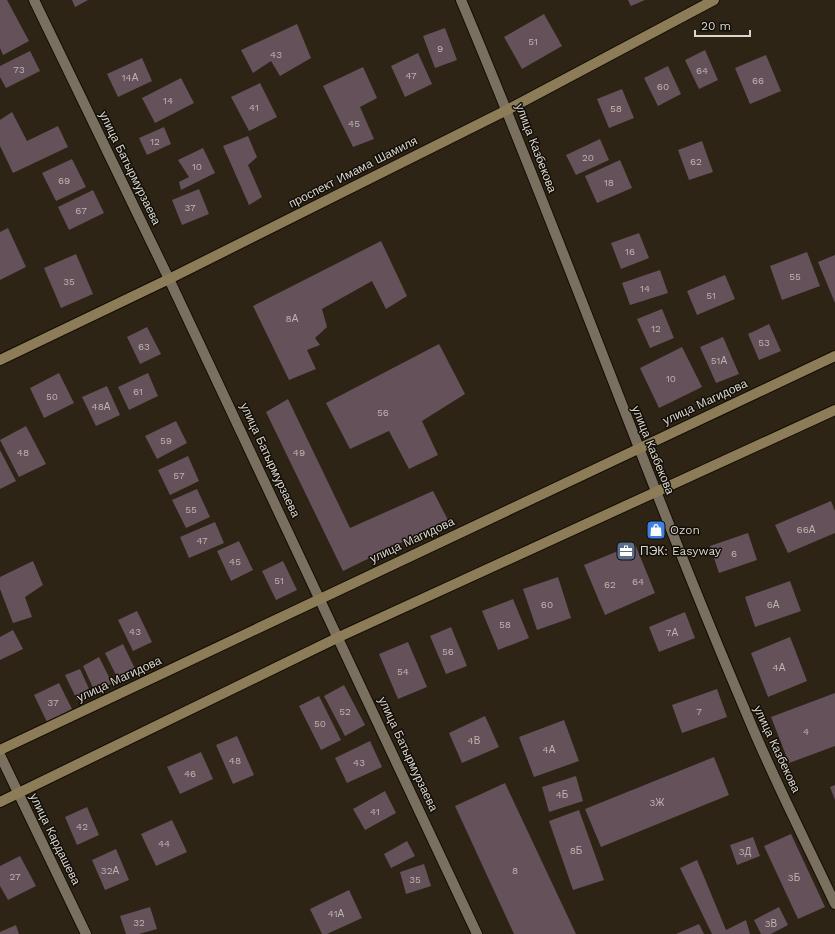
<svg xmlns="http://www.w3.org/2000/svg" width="835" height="934" font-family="'Work Sans',sans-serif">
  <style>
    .building { fill: #645159 }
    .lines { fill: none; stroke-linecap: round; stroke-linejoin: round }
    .minor-casing { stroke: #150d02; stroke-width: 12 }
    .tertiary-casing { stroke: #150d02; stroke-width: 12 }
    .secondary-casing { stroke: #150d02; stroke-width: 12 }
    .minor { stroke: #7a7060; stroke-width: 10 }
    .tertiary { stroke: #7a7060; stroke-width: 10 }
    .secondary { stroke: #8c7c58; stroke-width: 10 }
    .labels { text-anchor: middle; stroke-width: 3; stroke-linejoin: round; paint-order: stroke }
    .number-label { font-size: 10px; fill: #bdb5b0 }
    .street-label { font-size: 12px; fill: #dbd6cd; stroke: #120e08 }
    .poi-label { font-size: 12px; fill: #dbd6cd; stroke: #120e08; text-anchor: start }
  </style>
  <rect width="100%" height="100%" fill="#2d2416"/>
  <g class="building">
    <path d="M0,0H7L29,41L3,55L0,48Z"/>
    <path d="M72,0H88L75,7Z"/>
    <path d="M628,0H645L631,6Z"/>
    <path d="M544,14L562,46L522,69L504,37Z"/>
    <path d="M297,24L311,58L280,76L271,61L253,73L241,50Z"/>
    <path d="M445,28L457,60L435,68L423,36Z"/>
    <path d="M705,50L718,80L699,89L685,60Z"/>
    <path d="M30,51L40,71L6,88L0,77V66Z"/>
    <path d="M418,53L432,84L405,97L391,66Z"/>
    <path d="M766,55L781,91L750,104L735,68Z"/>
    <path d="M142,58L152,81L118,97L107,74Z"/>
    <path d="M668,66L681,94L658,106L644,78Z"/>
    <path d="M363,67L377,98L360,107L374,139L353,147L323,86Z"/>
    <path d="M181,78L194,103L155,123L142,98Z"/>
    <path d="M260,83L277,117L249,131L231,97Z"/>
    <path d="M622,89L634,118L609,128L597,99Z"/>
    <path d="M12,112L27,141L58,126L68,147L13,173L0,146V120Z"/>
    <path d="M164,127L171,144L147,155L139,138Z"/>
    <path d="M248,136L257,157L248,165L262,197L249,205L223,146Z"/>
    <path d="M600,139L609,160L576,175L566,155Z"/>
    <path d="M702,141L713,172L689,180L678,150Z"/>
    <path d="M203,148L215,173L181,190L179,182L189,177L178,160Z"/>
    <path d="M72,159L86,187L56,201L42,173Z"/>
    <path d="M620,160L632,188L597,203L585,176Z"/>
    <path d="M199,189L209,214L182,225L172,200Z"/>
    <path d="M93,190L104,213L69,230L58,207Z"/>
    <path d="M8,228L26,267L0,280V232Z"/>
    <path d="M639,233L649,258L621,269L611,243Z"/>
    <path d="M381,241L407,296L386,309L372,281L322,309L327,327L315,338L320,345L307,350L316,369L289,380L253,306Z"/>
    <path d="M807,252L820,286L782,300L770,266Z"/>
    <path d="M76,254L93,294L61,308L44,268Z"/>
    <path d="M835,255V303L818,262Z"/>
    <path d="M660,270L668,293L630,305L622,283Z"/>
    <path d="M725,275L735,299L697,315L687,291Z"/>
    <path d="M662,309L674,338L650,348L637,319Z"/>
    <path d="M769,324L781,351L759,360L748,334Z"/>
    <path d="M147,327L161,354L140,364L127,337Z"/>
    <path d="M723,337L739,374L716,383L700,347Z"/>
    <path d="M439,344L465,394L422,421L438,455L409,469L389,431L350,449L326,403Z"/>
    <path d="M682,347L702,387L659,408L640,368Z"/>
    <path d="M59,373L74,403L44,418L30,388Z"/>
    <path d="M148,373L158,396L129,410L118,387Z"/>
    <path d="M107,386L120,415L96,426L82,397Z"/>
    <path d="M288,399L350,528L433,491L448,520L343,571L266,412Z"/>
    <path d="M176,421L187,443L157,459L145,436Z"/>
    <path d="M26,426L46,464L19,477L0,440Z"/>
    <path d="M0,450L16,481L0,489Z"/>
    <path d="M188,456L199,481L170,495L158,470Z"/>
    <path d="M197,489L210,517L186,528L172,500Z"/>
    <path d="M831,501L835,511V533L788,553L775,525Z"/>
    <path d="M215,522L224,543L189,558L180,537Z"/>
    <path d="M748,533L757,560L719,573L710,546Z"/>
    <path d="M239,541L253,570L231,581L217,551Z"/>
    <path d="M635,544L655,593L605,615L584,565Z"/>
    <path d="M33,561L43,585L25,597L32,617L13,623L0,589V577Z"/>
    <path d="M283,561L297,590L276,600L262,571Z"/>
    <path d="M558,577L571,618L537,630L523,589Z"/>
    <path d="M790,581L801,611L755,627L745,597Z"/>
    <path d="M513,599L529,638L498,650L482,611Z"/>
    <path d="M137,611L152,642L133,651L118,620Z"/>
    <path d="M685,612L695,638L659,652L649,627Z"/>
    <path d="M451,627L467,666L446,674L430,636Z"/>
    <path d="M13,630L23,649L0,660V637Z"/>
    <path d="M790,637L807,681L768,697L751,653Z"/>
    <path d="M408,642L427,687L398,699L379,654Z"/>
    <path d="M123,644L137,673L119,681L105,653Z"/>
    <path d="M99,657L112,683L95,692L83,666Z"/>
    <path d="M80,669L91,693L77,700L65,675Z"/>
    <path d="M59,683L72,709L47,722L34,695Z"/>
    <path d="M344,685L365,725L345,736L324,696Z"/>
    <path d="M717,689L727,717L682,733L672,705Z"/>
    <path d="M835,693V746L789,763L771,717Z"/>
    <path d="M319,696L341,740L321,750L299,706Z"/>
    <path d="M485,716L499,747L462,763L449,733Z"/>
    <path d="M564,720L579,761L534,777L519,737Z"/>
    <path d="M237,736L254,775L233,784L216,745Z"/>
    <path d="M370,741L382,767L347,783L335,758Z"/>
    <path d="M201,752L213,779L180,794L167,767Z"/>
    <path d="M714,757L729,795L601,847L585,809Z"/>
    <path d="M576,776L583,801L549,812L542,787Z"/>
    <path d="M505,783L576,934H514L455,806Z"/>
    <path d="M835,785V800L830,787Z"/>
    <path d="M385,791L396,813L365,830L353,809Z"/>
    <path d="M87,807L99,835L77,845L65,817Z"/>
    <path d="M579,810L604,880L573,890L549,821Z"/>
    <path d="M172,820L187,852L156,866L141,834Z"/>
    <path d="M791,834L825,907L798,919L764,846Z"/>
    <path d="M753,837L760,856L737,865L730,845Z"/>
    <path d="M407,841L415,856L391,868L384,854Z"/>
    <path d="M116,849L129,880L105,890L92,860Z"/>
    <path d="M20,856L36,886L8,900L0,886V866Z"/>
    <path d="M697,860L726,930L746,920L750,934H712L680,868Z"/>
    <path d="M424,864L431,886L406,894L400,872Z"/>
    <path d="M349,890L362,918L327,934H322L310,909Z"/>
    <path d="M150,907L157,929L139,934H126L120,916Z"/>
    <path d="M779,907L788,925L771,934H761L754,920Z"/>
    <path d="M699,924L704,934H676Z"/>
    <path d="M16,925L19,934H0V932Z"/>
  </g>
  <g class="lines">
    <g class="minor-casing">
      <g id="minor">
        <path d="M461,0C561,237 647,480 748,717C774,780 806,842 835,904"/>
        <path d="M0,755L86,934"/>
      </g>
    </g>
    <g class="tertiary-casing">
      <path id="tertiary" d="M34,0L169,279L477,934"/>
    </g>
    <g class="secondary-casing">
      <g id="secondary">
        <path d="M0,360L169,279L507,110L714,0"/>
        <path d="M0,750L835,356"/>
        <path d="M0,802L339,637L835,410"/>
      </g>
    </g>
    <use href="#minor" class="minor"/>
    <use href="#tertiary" class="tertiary"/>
    <use href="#secondary" class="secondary"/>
  </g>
  <defs>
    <g id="shop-square" transform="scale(1)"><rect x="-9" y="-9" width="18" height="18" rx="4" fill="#3f7fe0" stroke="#120e08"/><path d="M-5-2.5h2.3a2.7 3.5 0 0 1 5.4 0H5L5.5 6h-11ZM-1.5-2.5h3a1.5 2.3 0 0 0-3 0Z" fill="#fff"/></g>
    <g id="office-square" transform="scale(1)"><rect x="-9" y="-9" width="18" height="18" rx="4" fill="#5c6f8a" stroke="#120e08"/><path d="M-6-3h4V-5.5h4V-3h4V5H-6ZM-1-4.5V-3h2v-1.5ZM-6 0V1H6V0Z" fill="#fff"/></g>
  </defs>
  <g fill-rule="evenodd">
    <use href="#shop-square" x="656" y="530"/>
    <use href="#office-square" x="626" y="551"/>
  </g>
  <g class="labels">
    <g class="number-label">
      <text x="533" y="45">51</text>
      <text x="440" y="52">9</text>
      <text x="276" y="58">43</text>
      <text x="19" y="73">73</text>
      <text x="702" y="74">64</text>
      <text x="411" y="79">47</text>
      <text x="130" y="81">14А</text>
      <text x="758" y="84">66</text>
      <text x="663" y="90">60</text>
      <text x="168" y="104">14</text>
      <text x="254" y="111">41</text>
      <text x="616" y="112">58</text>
      <text x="354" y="127">45</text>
      <text x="155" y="145">12</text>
      <text x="588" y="161">20</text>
      <text x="696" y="165">62</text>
      <text x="197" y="170">10</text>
      <text x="64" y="184">69</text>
      <text x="609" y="186">18</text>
      <text x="190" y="211">37</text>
      <text x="81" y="214">67</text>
      <text x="630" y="255">16</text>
      <text x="795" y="280">55</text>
      <text x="69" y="285">35</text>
      <text x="645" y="292">14</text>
      <text x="711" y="299">51</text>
      <text x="292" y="322">8А</text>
      <text x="656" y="332">12</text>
      <text x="764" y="346">53</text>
      <text x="144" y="350">63</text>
      <text x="719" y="364">51А</text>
      <text x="671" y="382">10</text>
      <text x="138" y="395">61</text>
      <text x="52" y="400">50</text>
      <text x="101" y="410">48А</text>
      <text x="383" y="416">56</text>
      <text x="166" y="444">59</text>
      <text x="23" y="456">48</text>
      <text x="299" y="456">49</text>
      <text x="179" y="479">57</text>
      <text x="191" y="513">55</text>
      <text x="806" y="533">66А</text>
      <text x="202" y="544">47</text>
      <text x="734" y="557">6</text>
      <text x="235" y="565">45</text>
      <text x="279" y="584">51</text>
      <text x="638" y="585">64</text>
      <text x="610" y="588">62</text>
      <text x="547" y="608">60</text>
      <text x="773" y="608">6А</text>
      <text x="505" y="628">58</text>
      <text x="135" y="635">43</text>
      <text x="672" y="636">7А</text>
      <text x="448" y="655">56</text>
      <text x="779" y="671">4А</text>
      <text x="403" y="675">54</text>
      <text x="53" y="706">37</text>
      <text x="345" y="715">52</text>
      <text x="699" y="715">7</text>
      <text x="320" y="727">50</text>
      <text x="806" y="735">4</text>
      <text x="474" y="744">4В</text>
      <text x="549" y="753">4А</text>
      <text x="235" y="764">48</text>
      <text x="359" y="766">43</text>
      <text x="190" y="777">46</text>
      <text x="562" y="798">4Б</text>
      <text x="657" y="806">3Ж</text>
      <text x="375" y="815">41</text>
      <text x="82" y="830">42</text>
      <text x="164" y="847">44</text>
      <text x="576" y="854">8Б</text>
      <text x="745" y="855">3Д</text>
      <text x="110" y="874">32А</text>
      <text x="515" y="874">8</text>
      <text x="15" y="880">27</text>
      <text x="794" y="881">3Б</text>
      <text x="415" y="883">35</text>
      <text x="336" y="917">41А</text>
      <text x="139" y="926">32</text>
      <text x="771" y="927">3В</text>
    </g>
    <g class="street-label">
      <text transform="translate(536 148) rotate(69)" y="4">улица Казбекова</text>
      <text transform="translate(130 168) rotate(64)" y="4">улица Батырмурзаева</text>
      <text transform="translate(353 172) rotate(-27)" y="4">проспект Имама Шамиля</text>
      <text transform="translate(705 402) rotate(-25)" y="4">улица Магидова</text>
      <text transform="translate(653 450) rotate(68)" y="4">улица Казбекова</text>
      <text transform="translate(270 460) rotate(65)" y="4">улица Батырмурзаева</text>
      <text transform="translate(412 540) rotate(-25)" y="4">улица Магидова</text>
      <text transform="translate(119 679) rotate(-25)" y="4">улица Магидова</text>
      <text transform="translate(777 749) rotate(65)" y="4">улица Казбекова</text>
      <text transform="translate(408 754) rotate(65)" y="4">улица Батырмурзаева</text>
      <text transform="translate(55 839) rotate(64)" y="4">улица Кардашева</text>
    </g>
    <g class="poi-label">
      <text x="670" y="534">Ozon</text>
      <text x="640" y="555">ПЭК: Easyway</text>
    </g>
  </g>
  <path d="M695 30v6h55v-6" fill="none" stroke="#dbd6cd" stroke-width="2"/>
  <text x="701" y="30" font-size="12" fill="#dbd6cd" stroke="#120e08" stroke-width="3" paint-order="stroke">20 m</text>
</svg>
